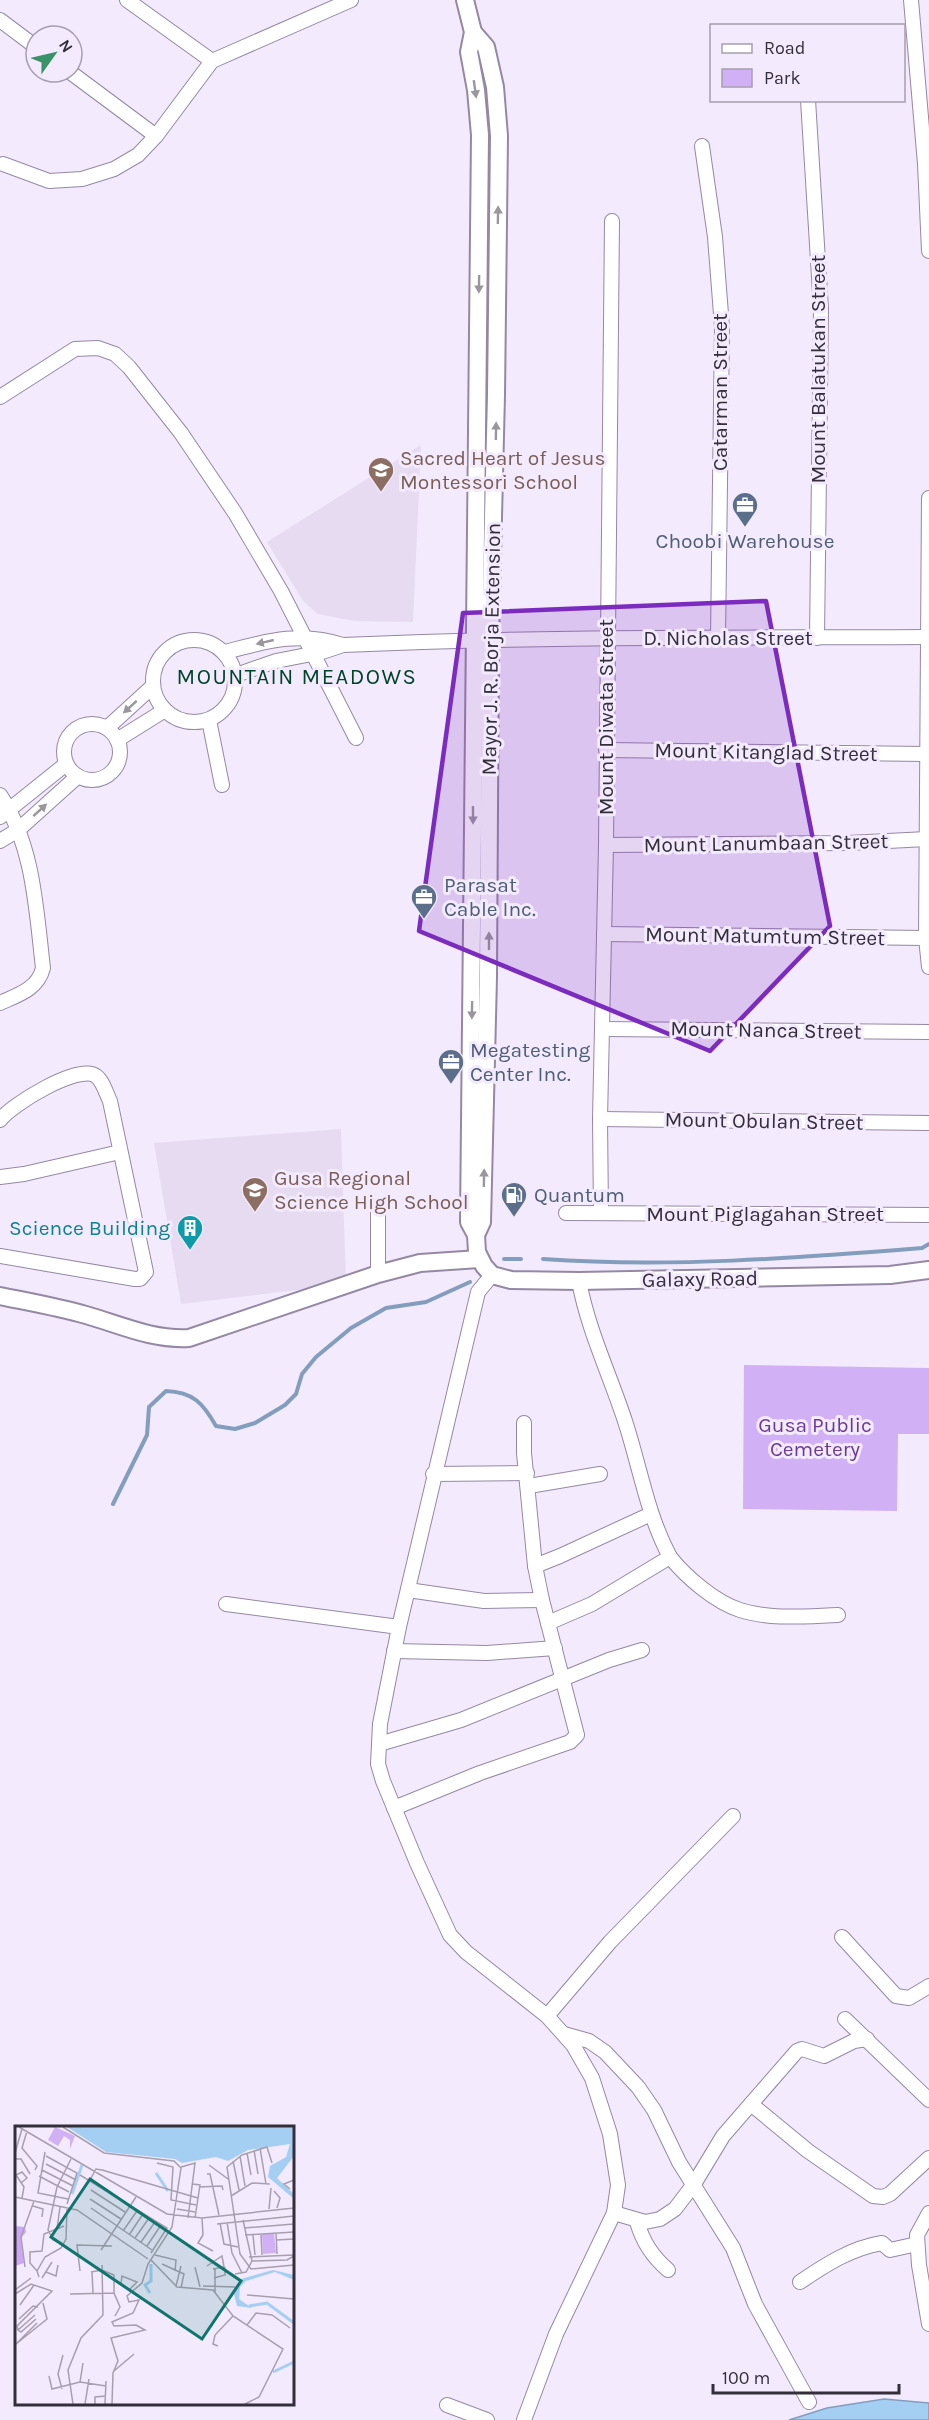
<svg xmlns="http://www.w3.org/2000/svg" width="929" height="2420" font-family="Karla,sans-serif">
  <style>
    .built { fill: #e6dbf1 }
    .green { fill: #d2b0f6 }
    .water { fill: #a5cef3; stroke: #839ebc; stroke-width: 1.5 }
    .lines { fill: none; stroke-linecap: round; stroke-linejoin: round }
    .stream { stroke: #839ebc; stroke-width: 4 }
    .minor-casing { stroke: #9588a4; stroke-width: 16 }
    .major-casing { stroke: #9588a4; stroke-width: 20 }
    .minor { stroke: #fff; stroke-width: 14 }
    .major { stroke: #fff; stroke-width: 16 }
    .oneway { fill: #9a969c }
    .marked { fill: #7b2cbf; fill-opacity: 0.2; stroke: #7b2cbf; stroke-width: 4.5; stroke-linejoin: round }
    .labels { text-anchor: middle; stroke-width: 6; stroke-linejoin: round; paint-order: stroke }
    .street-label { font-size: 21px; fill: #342e3a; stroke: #f3eafd }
    .education-label { font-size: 21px; fill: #785e54; stroke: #f3eafd; text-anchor: start }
    .service-label { font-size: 21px; fill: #4e5e75; stroke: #f3eafd; text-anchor: start }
    .culture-label { font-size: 21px; fill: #0d838f; stroke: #f3eafd; text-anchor: end }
    .park-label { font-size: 21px; fill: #6a3b92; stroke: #f3eafd }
    .neighbourhood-label { font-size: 22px; letter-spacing: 1.5px; fill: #004428; stroke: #f3eafd }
    .inset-river { fill: none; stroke: #a5cef3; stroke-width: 3 }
    .inset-road { fill: none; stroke: #a79faf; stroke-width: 1.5 }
    .view { fill: #0f766e; fill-opacity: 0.15; stroke: #0f766e; stroke-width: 3 }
    .inset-edge { fill: none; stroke: #342e3a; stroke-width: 3 }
  </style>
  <rect width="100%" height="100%" fill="#f3eafd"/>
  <g class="built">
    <path d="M421,445L413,622L354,621L318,614L303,601L267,542Z"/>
    <path d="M341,1129L346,1284L181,1304L154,1143Z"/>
  </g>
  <path class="green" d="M744,1365L929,1368V1434H898L897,1511L743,1509Z"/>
  <path class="water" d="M884,2399L929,2403V2420H789L827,2408Z"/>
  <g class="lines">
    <g class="stream">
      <path d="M504,1259H521"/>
      <path d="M543,1259C669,1268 796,1258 922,1248L929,1244"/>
      <path d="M113,1504L147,1435L149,1407L166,1391C193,1392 203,1403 216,1426L235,1429L255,1423L285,1405L296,1394L302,1374L316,1357L351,1328L386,1308L426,1302L470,1282"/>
    </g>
    <g class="minor-casing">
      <g id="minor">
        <path d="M127,0L212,61"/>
        <path d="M911,0L925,164L929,251"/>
        <path d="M0,20L36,47"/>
        <path d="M70,72L156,136"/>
        <path d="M808,100L821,309L817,638"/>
        <path d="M702,146L715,237L722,327L718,639"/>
        <path d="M3,164L49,181L82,179L114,169L138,155L156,136L212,61L351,0"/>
        <path d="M0,397L75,349L98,348L115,354L129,367L181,433L235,513L281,591L356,738"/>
        <path d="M929,498L926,938L929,967"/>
        <circle cx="194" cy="681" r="41"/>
        <path d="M225,652C267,641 300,631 343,645"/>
        <path d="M236,675L276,661L322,652L343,645C538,636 734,638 929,637"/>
        <path d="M209,720L222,785"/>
        <circle cx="92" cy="752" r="28"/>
        <path d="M107,728L153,686"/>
        <path d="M117,740L165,710"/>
        <path d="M606,750L926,754"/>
        <path d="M0,795C34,846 36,909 43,968C38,989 18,995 0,1003"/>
        <path d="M0,817L66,764"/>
        <path d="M0,841L18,830L78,776"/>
        <path d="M606,845L848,843L927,839"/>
        <path d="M604,934L926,938"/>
        <path d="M603,1029L929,1032"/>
        <path d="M600,1119L929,1123"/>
        <path d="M0,1120C11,1105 79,1063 96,1076C103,1081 106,1093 110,1101L146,1272L140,1279H135L0,1256"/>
        <path d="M0,1177L24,1174L120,1152"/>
        <path d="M378,1210V1274"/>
        <path d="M566,1213L929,1215"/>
        <path d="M601,1213L600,1119L606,845L612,221"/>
        <path d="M492,1275L478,1292L399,1627L380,1724L378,1764L383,1781L417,1863L450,1935L466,1952L547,2016L573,2045L592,2078L610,2134L618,2185L614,2213L556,2334L524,2420"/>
        <path d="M433,1474L527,1473"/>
        <path d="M529,1486L600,1474"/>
        <path d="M670,1557C686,1577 715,1602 740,1610C770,1620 807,1616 838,1615"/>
        <path d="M535,1566L560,1556L651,1514"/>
        <path d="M408,1590L484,1601L542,1600"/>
        <path d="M226,1604L399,1627"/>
        <path d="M548,1623L592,1604L670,1557C647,1514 640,1467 625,1421C610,1375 588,1330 579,1281"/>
        <path d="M394,1651L487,1653L555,1648"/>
        <path d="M379,1744L461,1720L609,1660L642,1650"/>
        <path d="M394,1808L480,1773L570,1742L577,1735L542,1600L535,1566L524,1453V1423"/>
        <path d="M842,1937L896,1996L909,1998L929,1986"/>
        <path d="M547,2016L610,1942L733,1816"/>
        <path d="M845,2019L929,2100"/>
        <path d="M564,2034L589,2041L605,2052L638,2087L654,2110L679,2162L733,2248L755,2304L809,2402"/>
        <path d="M751,2104L808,2151L873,2196L883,2197L890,2194L929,2158"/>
        <path d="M614,2213L645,2222L660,2219L675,2209L694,2184L723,2136L797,2051L802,2049L824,2056L854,2041L867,2039"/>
        <path d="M929,2213L917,2235L919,2265L929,2324"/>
        <path d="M637,2222C643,2242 652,2256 668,2270"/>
        <path d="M800,2282C825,2265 851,2248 882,2243L890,2250L917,2244"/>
        <path d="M447,2405L487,2420"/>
      </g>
    </g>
    <g class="major-casing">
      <g id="major">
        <path d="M465,0L473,32L469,52L476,90L480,135L469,1222L476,1235L477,1252L484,1266L492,1275L511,1280L579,1281L890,1275L929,1270"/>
        <path d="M473,32L486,47L495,87L499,136L496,395L490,639L488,977L482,1222L476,1235"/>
        <path d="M0,1296C29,1302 58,1307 86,1315C121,1325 152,1340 189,1338L378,1274L420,1263L479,1259"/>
      </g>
    </g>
    <use href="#minor" class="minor"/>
    <use href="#major" class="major"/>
  </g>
  <defs><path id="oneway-solid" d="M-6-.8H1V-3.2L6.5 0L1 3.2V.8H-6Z" transform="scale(1.5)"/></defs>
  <g class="oneway">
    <use href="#oneway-solid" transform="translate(475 89) rotate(82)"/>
    <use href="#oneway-solid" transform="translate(498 215) rotate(-89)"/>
    <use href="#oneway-solid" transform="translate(479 284) rotate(91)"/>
    <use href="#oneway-solid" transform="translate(496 431) rotate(-89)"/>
    <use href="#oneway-solid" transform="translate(265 642) rotate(167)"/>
    <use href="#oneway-solid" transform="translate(130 707) rotate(138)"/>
    <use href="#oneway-solid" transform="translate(40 810) rotate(-42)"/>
    <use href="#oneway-solid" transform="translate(473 815) rotate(90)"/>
    <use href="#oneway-solid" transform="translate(489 941) rotate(-90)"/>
    <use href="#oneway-solid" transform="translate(472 1010) rotate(91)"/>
    <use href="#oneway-solid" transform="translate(484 1178) rotate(-89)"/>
  </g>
  <path class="marked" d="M766,601L830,926L710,1051L419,931L463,613Z"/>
  <defs>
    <g id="school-pin" transform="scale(1.35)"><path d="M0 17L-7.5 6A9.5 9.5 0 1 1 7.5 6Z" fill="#8d6e63" stroke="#f3eafd"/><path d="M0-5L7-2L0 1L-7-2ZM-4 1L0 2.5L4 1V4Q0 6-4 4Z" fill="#fff"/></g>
    <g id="office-pin" transform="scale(1.35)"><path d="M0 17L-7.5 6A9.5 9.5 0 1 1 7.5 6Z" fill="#5c6f8a" stroke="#f3eafd"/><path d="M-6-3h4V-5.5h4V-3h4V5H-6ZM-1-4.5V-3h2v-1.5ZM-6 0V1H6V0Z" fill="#fff"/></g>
    <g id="fuel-pin" transform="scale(1.35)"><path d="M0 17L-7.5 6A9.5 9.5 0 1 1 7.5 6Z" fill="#5c6f8a" stroke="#f3eafd"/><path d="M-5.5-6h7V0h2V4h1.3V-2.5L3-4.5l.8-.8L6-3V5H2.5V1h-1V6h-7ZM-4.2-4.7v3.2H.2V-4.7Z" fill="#fff"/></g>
    <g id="building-pin" transform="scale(1.35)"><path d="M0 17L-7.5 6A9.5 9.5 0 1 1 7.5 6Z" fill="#0f9aa8" stroke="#f3eafd"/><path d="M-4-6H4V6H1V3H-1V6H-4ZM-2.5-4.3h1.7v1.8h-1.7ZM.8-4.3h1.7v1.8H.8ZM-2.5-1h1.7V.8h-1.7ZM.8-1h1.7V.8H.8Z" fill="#fff"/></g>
  </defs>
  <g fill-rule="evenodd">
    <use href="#school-pin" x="381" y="470"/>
    <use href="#office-pin" x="745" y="505"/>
    <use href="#office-pin" x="424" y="897"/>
    <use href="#office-pin" x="451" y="1062"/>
    <use href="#school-pin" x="255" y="1190"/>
    <use href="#fuel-pin" x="514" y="1195"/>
    <use href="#building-pin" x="190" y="1228"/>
  </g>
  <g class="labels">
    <g class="street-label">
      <text transform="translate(818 369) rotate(-90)" y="7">Mount Balatukan Street</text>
      <text transform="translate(720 392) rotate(-90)" y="7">Catarman Street</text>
      <text x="728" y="645">D. Nicholas Street</text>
      <text transform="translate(491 649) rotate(-89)" y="7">Mayor J. R. Borja Extension</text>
      <text transform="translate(606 717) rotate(-90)" y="7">Mount Diwata Street</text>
      <text transform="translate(766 752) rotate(1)" y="7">Mount Kitanglad Street</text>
      <text transform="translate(766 843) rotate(-1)" y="7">Mount Lanumbaan Street</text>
      <text transform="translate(765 936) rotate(1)" y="7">Mount Matumtum Street</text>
      <text transform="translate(766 1030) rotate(1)" y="7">Mount Nanca Street</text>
      <text transform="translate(764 1121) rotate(1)" y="7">Mount Obulan Street</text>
      <text x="765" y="1221">Mount Piglagahan Street</text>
      <text transform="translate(700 1279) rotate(-1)" y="7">Galaxy Road</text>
    </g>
    <g class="education-label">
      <text x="400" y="465">Sacred Heart of Jesus<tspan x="400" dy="24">Montessori School</tspan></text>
      <text x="274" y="1185">Gusa Regional<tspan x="274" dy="24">Science High School</tspan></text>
    </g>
    <g class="service-label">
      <text x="745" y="548" text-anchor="middle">Choobi Warehouse</text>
      <text x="444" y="892">Parasat<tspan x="444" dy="24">Cable Inc.</tspan></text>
      <text x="470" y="1057">Megatesting<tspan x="470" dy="24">Center Inc.</tspan></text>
      <text x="534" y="1202">Quantum</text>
    </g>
    <g class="culture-label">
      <text x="170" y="1235">Science Building</text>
    </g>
    <g class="park-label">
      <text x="815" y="1432">Gusa Public<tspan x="815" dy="24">Cemetery</tspan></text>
    </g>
    <g class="neighbourhood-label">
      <text x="297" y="684">MOUNTAIN MEADOWS</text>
    </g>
  </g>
  <g transform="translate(15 2126)">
    <rect width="279" height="279" fill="#f3eafd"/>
    <path d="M40,1L60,10L55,23V14L49,10L43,20L33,14ZM259,107L261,127L248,128L247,108Z" fill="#d2b0f6"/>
    <path d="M0,100L10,101L11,106L6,112L9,137L0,140Z" fill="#cca7f3"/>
    <path d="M52,1H279V30L262,52L279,68V73L253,51L255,40L271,31L275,18L233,24L213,35L201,31L167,37L160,33L91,26ZM258,144L279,149V154L260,146L231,155L225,161L224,173L237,182L222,180L219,168L226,153Z" fill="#a5cef3"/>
    <path class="inset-river" d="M141,47L153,65M57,68L67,39M135,167L130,159L136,155V138M234,180L252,177L279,197M258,246L279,236"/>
    <path class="inset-road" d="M4,1L152,88L187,92L279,82M48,1L89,27L159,35L166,42L157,101L133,138L127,157L112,170L114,176L124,174L118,187L97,196L99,200L121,199L130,204L96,212L103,235L98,247L97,278M12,5L7,22L22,40L20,44M245,22L251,58M239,24L243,48M30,26L23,67L53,73M0,27L7,3M232,27L236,49M31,30L62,47L52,78M225,30L230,60M0,33H6L15,48M218,35L224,64M142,37L158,41L156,74L181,79M257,37L252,21L227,29L212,41L225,128L236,143L279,139M31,38L61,54M194,39L213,53M166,41L180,37L173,92M27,44L58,60M192,48H195L204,89M65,49L152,102L136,127M24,50L54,66M75,54L81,43L87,44L183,72M6,57L12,52L7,46L1,49L9,61L7,72M178,58L185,59L180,92M184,61L207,60L208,64M275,63L269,58L279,54M76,64L110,86M259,65L265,72L262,82M216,70L237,57L255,58M0,71L62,84L133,133M75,73L106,93M18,80L28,83L27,91M76,82L137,124M162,83L180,86M254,83L256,62M187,92L188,109L183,117L198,125M228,94L237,135L272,134L279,130M212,96L217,127L227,147M205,97L209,118L223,121M202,98L279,90M229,102L279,98M42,103L45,81M108,105L122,85M261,107L262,128M246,108L247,129M114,109L128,88M230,109L279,106M238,109L240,129M120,112L134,92M261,114L279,113M126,116L140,96M47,117L38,114L33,104L42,61L56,33M132,120L146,99M86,124L121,71M140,129L161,134L160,145M234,131L279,129M136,134L162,161L198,164L218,190L268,223L244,271L230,278M147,138L169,148L166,162M192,140L207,130L209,141L198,143M10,141L6,111L19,75M180,141L185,161M200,143V166M22,145L15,137V126L27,125L29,108L49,100M65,145L62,119L97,120M31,146L41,150L43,139M76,146L87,144L99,149V167L105,181L100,190M77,146L78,167M220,148L231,146L237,135M24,151L22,145L30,131L46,122L51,113L52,83M27,152L37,136M199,152L210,149V141M161,160L166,140M188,160L220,161M0,164L16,152M114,164L122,156L107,150L106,158L109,161L114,164L116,166M0,168L16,158L37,165L2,200L3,204M55,168L99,167M232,169L279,173M5,179L19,159M4,193L18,180L23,181M22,197L1,218L32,193L28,177M232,199L241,187L257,189L275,202M3,204L6,206L21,193M3,204L20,189M203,220L198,218L200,209L218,190M99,245L119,228M34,250L37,263L65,256L91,260M65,256L68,237M47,263L43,248L48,229M58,278L53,244L66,212L88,189L87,139M70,278L74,253M80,278V271L91,270M90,278L91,255"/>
    <path class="view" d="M75,53L226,155L187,213L36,111Z"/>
    <rect width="279" height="279" class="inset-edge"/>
  </g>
  <rect x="710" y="24" width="195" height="78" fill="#f3eafd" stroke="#a79faf" stroke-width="1.5"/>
  <rect x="722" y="44" width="30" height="9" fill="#ffffff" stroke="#a79faf" stroke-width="1.5"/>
  <text x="764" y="54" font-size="18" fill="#342e3a">Road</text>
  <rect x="722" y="69" width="30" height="18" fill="#d2b0f6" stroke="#a79faf" stroke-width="1.5"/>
  <text x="764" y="84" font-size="18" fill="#342e3a">Park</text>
  <g transform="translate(54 54) rotate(56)"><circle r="28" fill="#f3eafd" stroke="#a79faf" stroke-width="1.5"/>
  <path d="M0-4.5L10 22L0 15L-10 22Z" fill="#3a9267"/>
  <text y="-9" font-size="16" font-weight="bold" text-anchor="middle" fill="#342e3a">N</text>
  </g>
  <path d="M713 2384v9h186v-9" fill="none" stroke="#342e3a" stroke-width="3"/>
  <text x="722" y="2384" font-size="18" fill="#342e3a" stroke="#f3eafd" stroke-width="4.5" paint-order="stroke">100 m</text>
</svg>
